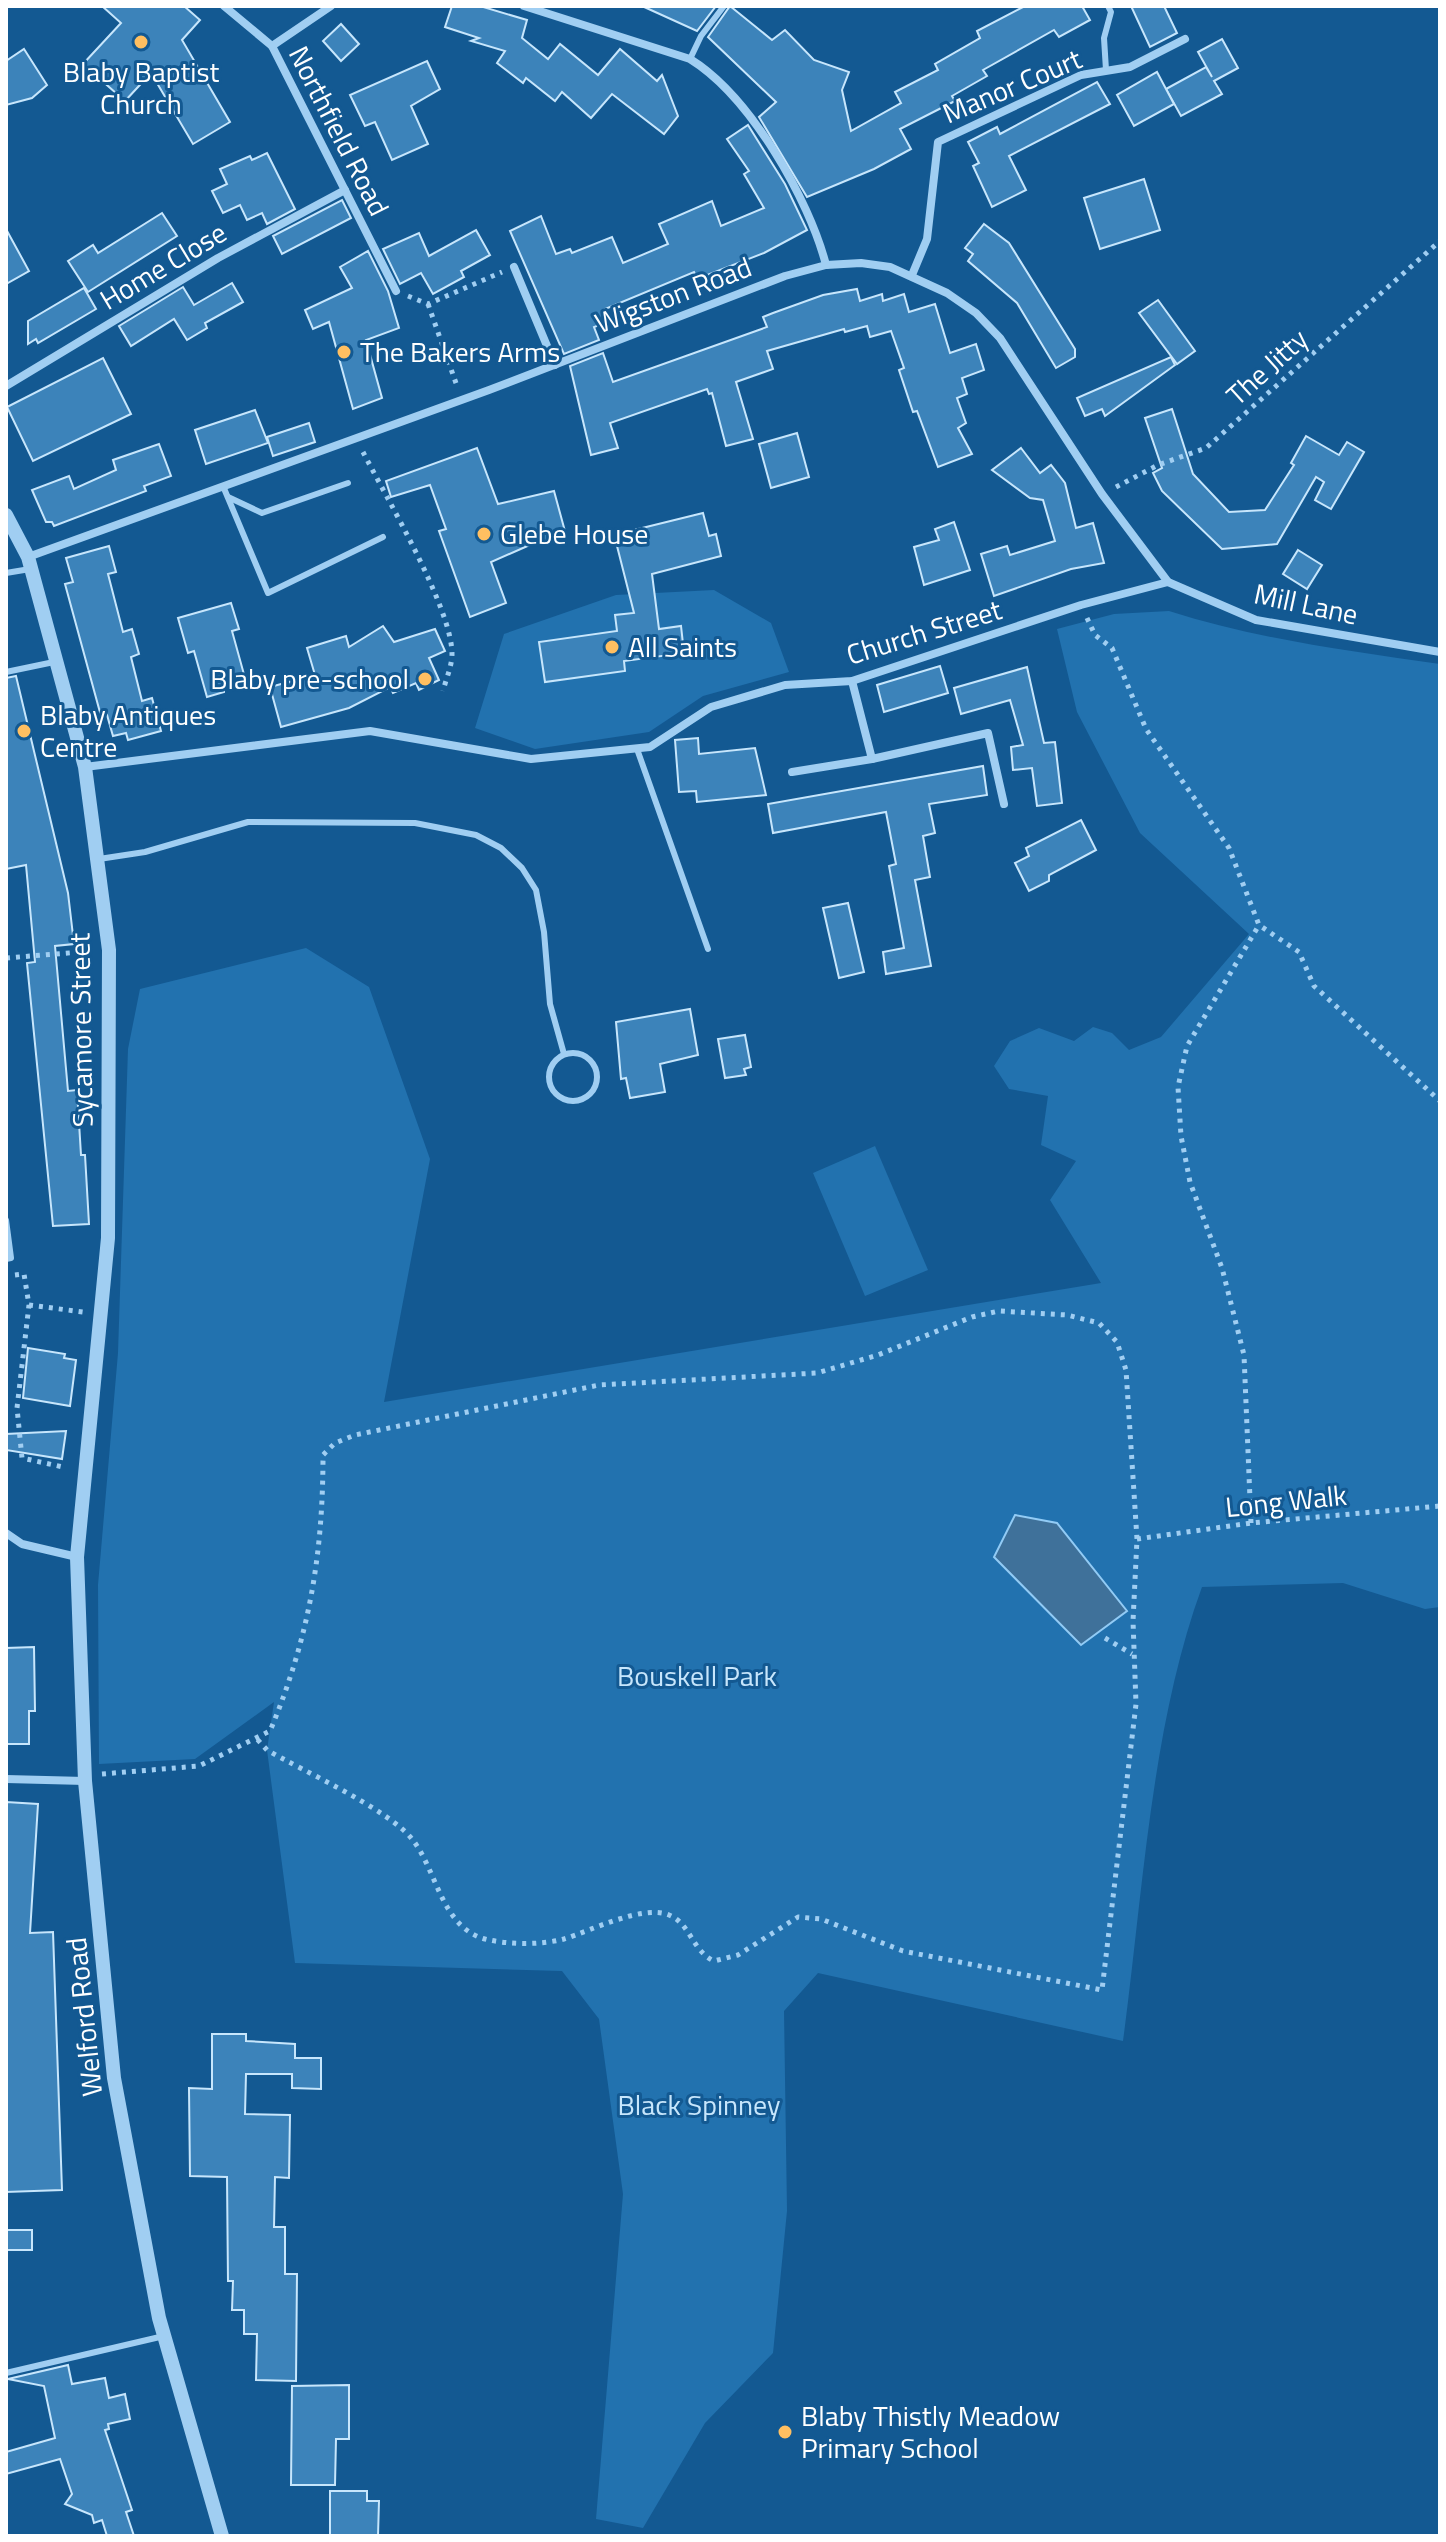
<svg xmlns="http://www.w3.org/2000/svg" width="1446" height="2542" font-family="'Titillium Web',sans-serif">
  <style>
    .green { fill: #2272af }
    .water { fill: #3f719a; stroke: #92cbf5; stroke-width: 2 }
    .building { fill: #3c83ba; stroke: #c7e6fc; stroke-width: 2 }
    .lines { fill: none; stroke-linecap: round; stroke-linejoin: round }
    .path { stroke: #a0cef2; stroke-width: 5; stroke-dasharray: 4 6; stroke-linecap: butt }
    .service { stroke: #a0cef2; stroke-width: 6 }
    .minor { stroke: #a0cef2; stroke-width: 8 }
    .tertiary { stroke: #a0cef2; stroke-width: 14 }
    .poi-dot { fill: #ffbf61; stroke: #135992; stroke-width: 3 }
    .labels { text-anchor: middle; stroke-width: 6; stroke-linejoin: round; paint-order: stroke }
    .poi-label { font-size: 28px; fill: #fff; stroke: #135992; text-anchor: start }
    .street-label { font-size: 28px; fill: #fff; stroke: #135992 }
    .park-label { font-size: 28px; fill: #c7e6fc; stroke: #135992 }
  </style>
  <rect width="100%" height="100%" fill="#135992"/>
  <g class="green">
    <path d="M714,590L771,623L789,672L703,696L649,732L535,749L475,728L504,634L616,595Z"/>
    <path d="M1169,611C1257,639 1349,651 1440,664V1607L1425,1609L1343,1583L1202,1587C1151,1726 1143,1893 1123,2041L818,1973L784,2011L787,2211L773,2353L705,2423L643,2528L596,2519L623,2194L599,2019L562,1971L295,1963L267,1750L274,1702L195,1759L99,1764L98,1585L118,1353L128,1049L140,989L306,948L369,987L430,1159L384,1402L1101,1283L1050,1200L1076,1161L1041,1145L1048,1096L1009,1089L994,1066L1010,1041L1039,1028L1074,1041L1093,1027L1112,1033L1129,1050L1161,1037L1249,934L1140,833L1077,712L1057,629L1114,614Z"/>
    <path d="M875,1146L928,1270L865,1296L813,1173Z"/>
  </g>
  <path class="water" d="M1015,1515L1057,1523L1127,1611L1081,1645L994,1557Z"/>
  <g class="building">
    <path d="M102,6H184L200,20L182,40L230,122L193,144L151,73L125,101L83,64L121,23Z"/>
    <path d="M452,6H480L527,20L522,38L548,59L560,44L598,75L620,49L657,81L662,75L678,116L664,134L612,94L591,118L562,92L555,101L526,78L523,83L497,63L505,51L471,41L479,38L445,27Z"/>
    <path d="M642,6H716L697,31Z"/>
    <path d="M730,6L772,40L785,30L814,60L849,72L842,90L851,131L901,103L895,92L938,70L935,64L980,38L977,31L1025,6H1082L1090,20L1059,37L1054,30L983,70L987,76L952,96L955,101L900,129L911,149L874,169L807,197L759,117L776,102L708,37Z"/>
    <path d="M1131,6H1164L1177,33L1150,47Z"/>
    <path d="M341,24L359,44L341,61L323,41Z"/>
    <path d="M1222,39L1238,68L1214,81L1222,94L1181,116L1166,89L1206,67L1212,77L1198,52Z"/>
    <path d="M24,49L47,85L32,98L6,105V61Z"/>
    <path d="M427,61L440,89L411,106L428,144L392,160L375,122L365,126L350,95Z"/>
    <path d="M1157,72L1174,104L1134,126L1117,95Z"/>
    <path d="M1097,82L1110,104L1009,156L1026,190L992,207L973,166L979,163L968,142L997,127L1000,134Z"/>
    <path d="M748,125L785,184L807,230L764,253L697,279L694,272L605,309L610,321L594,327L599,340L564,354L510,231L541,216L556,254L570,249L572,253L612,237L623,263L668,244L659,224L712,201L721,226L764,208L744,174L749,171L727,139Z"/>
    <path d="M267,153L295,209L267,224L262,213L247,220L240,205L223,213L212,191L227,184L220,169L250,156L252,160Z"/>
    <path d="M1144,179L1160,230L1100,249L1084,198Z"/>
    <path d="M342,200L351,218L282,254L273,236Z"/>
    <path d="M162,213L177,236L88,292L68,261L93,245L98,253Z"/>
    <path d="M984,224L1009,243L1075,349V357L1056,368L1017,303L968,261L973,254L965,248Z"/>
    <path d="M6,229L29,271L6,284Z"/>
    <path d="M476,230L490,255L461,271L464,277L433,294L421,273L400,284L383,249L419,233L429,256Z"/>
    <path d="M368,251L388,291L399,328L366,340L382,398L353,409L329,322L313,329L305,310L352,288L340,267Z"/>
    <path d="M232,283L243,302L205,323L207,328L187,340L174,319L131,346L119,326L183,287L194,305Z"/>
    <path d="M84,288L96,309L38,343L36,339L28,344V321Z"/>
    <path d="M857,289L860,301L882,294L883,301L904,294L909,312L935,304L950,353L976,344L984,370L962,378L967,394L957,398L966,423L958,428L972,454L938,467L917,411L913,412L899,370L904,368L891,331L870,337L867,326L845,332L844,329L767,351L773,369L736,382L753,439L726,446L712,393L709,394L707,389L610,423L618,448L591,455L570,366L603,353L613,382L767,327L763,317L773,313L823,295Z"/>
    <path d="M1158,300L1195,351L1177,364L1139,313Z"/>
    <path d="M1171,357L1175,365L1105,416L1102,409L1085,416L1077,398Z"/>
    <path d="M103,358L131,414L33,461L7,407Z"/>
    <path d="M1172,409L1193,474L1229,512L1265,510L1294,465L1291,463L1306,436L1339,455L1347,442L1364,452L1331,509L1315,500L1324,482L1316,477L1277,544L1222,549L1162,491L1153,473L1162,468L1145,418Z"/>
    <path d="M255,410L268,443L206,464L195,430Z"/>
    <path d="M309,423L315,442L273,456L267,437Z"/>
    <path d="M797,433L809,477L771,488L759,444Z"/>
    <path d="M159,444L171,476L144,486L146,491L54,526L52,522H46L32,490L69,476L74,489L116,470L113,460Z"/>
    <path d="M477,448L498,504L554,491L566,535L532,544L491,562L506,603L470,617L439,531L446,529L430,485L391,497L386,481Z"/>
    <path d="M1021,448L1040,473L1051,465L1065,483L1076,528L1093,523L1104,563L1071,569L994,596L981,554L1007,546L1010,555L1055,541L1043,500L1030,498L992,470Z"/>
    <path d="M703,513L709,536L716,534L721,556L652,574L659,629L681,626L684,653L624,661L625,671L545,682L539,642L617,631L615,615L634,613L617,546L637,541L634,530Z"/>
    <path d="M954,522L970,570L924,585L914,547L939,540L935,529Z"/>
    <path d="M109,546L116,572L108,574L123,632L132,629L139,654L131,657L142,701L152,698L161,731L128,740L126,733L113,736L107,715L101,716L65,584L73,582L66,558Z"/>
    <path d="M1298,550L1322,565L1307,589L1283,574Z"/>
    <path d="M231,603L239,629L232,631L245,678L224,685V692L207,697L194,651L188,653L178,618Z"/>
    <path d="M383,626L394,642L435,629L445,651L429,658L439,680L419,690L416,683L393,693L390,687L349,708L281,727L270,687L315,675L307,648L346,636L349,647Z"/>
    <path d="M940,666L948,693L884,712L877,685Z"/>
    <path d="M1027,667L1044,743L1055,742L1062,803L1037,806L1032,768L1013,770L1011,747L1023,745L1010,700L961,714L954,688Z"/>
    <path d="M16,676L68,893L74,944L55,946L68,1091L77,1090L81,1155H85L89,1224L53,1226L27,963L35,962L26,865L6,869V678Z"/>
    <path d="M698,738L699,754L755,748L766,795L697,802L696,791L679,792L675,740Z"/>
    <path d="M983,766L987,795L929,804L935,833L923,836L930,877L915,880L931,966L886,974L883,952L904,948L889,866L896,864L886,812L773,833L768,804Z"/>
    <path d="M1081,820L1096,850L1049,875V881L1029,891L1015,863L1029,856L1026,848Z"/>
    <path d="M848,903L864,972L839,978L823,908Z"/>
    <path d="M690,1009L698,1055L660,1064L665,1092L630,1098L626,1078L621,1079L616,1022Z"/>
    <path d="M745,1035L751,1067L744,1069L746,1075L725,1078L718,1039Z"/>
    <path d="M28,1348L65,1354L64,1358L76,1360L70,1406L23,1398Z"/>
    <path d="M66,1431L62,1459L6,1450V1434Z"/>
    <path d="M34,1647L35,1711H29V1744H6V1648Z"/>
    <path d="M6,1802L38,1804L30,1933L53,1932L62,2190L6,2192Z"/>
    <path d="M212,2034H246V2041L295,2044V2058H321V2089L292,2088V2074H246L245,2114L290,2115L289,2178L275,2177L274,2227H285V2274H297L296,2381L256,2380L257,2334H244V2310H232L233,2281H228L227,2177L190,2176L189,2088L212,2089Z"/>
    <rect x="6" y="2230" width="26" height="20"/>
    <path d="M68,2365L72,2384L105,2378L109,2398L125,2394L130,2419L108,2424L109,2429L105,2430L132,2510L126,2512L134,2536H107L102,2520L94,2523L92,2515L65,2504L72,2494L60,2459L6,2474V2452L55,2438L44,2386L8,2379Z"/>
    <path d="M349,2385V2439H336L335,2485H291L292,2386Z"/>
    <path d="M330,2491H367V2501H379L378,2536H330Z"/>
  </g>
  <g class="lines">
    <g class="path">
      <path d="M408,296L428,304L502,272"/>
      <path d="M428,304L457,386"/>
      <path d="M363,452C386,497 452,608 452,654C452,666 446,679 443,691"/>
      <path d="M1116,487L1158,465L1206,448L1440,241"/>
      <path d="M1087,618L1095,635L1112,648L1146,729L1229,848L1259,925L1299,952L1314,986L1440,1101"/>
      <path d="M6,958L93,951"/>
      <path d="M15,1275L24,1274L29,1305L17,1408L22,1458L63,1467"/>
      <path d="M29,1305L83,1312"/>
      <path d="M1251,1523L1244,1355L1222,1268L1190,1182L1181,1136L1178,1087L1187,1046L1259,925"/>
      <path d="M1137,1539L1251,1523L1440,1506"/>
      <path d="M1105,1638L1132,1654"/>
      <path d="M102,1774L199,1766L270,1731C309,1638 323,1555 323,1455L335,1443L355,1435L599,1385L817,1373L878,1355L972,1317L999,1311L1067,1315L1099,1323L1117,1342L1126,1370L1137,1539L1133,1621L1136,1704L1102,1990L903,1951L821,1919L798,1917L738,1955L714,1961C692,1951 691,1924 669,1915C643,1904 590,1931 564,1939C540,1945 509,1945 485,1939C441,1927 437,1870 412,1839C388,1809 303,1771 267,1750L257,1739"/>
    </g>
    <g class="service">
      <path d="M690,59L701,36L724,6"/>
      <path d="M1106,70L1104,38L1111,12L1108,6"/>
      <path d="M223,486L268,593L383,537"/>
      <path d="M228,497L262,513L348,483"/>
      <path d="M6,573L30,569"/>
      <path d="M6,672L54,662"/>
      <path d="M637,749L708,949"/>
      <path d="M99,859L145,852L248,822L415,823L476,835L501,848L522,868L536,890L544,932L550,1004L564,1054"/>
      <circle cx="573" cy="1077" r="24"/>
      <path d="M6,1220L11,1258L6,1259"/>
      <path d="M6,2373L164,2336"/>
    </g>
    <g class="minor">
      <path d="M224,6L272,46L396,291"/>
      <path d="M524,6L690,59C750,96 809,199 826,265"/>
      <path d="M272,46L331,6"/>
      <path d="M514,267L555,365"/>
      <path d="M912,275L927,239L938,142L1081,75L1130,67L1185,39"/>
      <path d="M6,386L218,258L345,190"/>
      <path d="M28,557L489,390L785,276L826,265L861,263L890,267L947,293L976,313L1000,338L1102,494L1168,582L1256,620L1440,652"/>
      <path d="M872,759L988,733L1004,804"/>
      <path d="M85,767L370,731L531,759L650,747L711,707L785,685L852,681L1081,605L1168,582"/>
      <path d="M792,772L872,759L852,681"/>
      <path d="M6,1533L22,1544L77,1557"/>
      <path d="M6,1779L85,1781"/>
    </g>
    <path class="tertiary" d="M6,515L28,557L85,767L109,950L108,1238L77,1557L85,1781L114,2078L159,2318L222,2536"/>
  </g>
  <g class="poi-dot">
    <circle cx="141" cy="42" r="8"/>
    <circle cx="344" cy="352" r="8"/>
    <circle cx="484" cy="534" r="8"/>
    <circle cx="612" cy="647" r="8"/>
    <circle cx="425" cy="679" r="8"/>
    <circle cx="24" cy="731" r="8"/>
    <circle cx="785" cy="2432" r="8"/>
  </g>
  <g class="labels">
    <g class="poi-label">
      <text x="141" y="82" text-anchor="middle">Blaby Baptist<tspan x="141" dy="32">Church</tspan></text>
      <text x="360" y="362">The Bakers Arms</text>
      <text x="500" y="544">Glebe House</text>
      <text x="628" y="657">All Saints</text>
      <text x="409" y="689" text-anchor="end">Blaby pre-school</text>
      <text x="40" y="725">Blaby Antiques<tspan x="40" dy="32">Centre</tspan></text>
      <text x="801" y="2426">Blaby Thistly Meadow<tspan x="801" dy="32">Primary School</tspan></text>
    </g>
    <g class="street-label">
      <text transform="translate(1012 86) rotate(-23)" y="10">Manor Court</text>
      <text transform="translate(339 131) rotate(63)" y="10">Northfield Road</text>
      <text transform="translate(163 266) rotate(-31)" y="10">Home Close</text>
      <text transform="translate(673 295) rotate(-21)" y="10">Wigston Road</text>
      <text transform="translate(1267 367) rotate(-42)" y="10">The Jitty</text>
      <text transform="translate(1306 604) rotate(12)" y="10">Mill Lane</text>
      <text transform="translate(924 632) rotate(-17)" y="10">Church Street</text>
      <text transform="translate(81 1030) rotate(-91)" y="10">Sycamore Street</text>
      <text transform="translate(1286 1501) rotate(-6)" y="10">Long Walk</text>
      <text transform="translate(84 2017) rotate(-96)" y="10">Welford Road</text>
    </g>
    <g class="park-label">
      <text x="697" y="1686">Bouskell Park</text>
      <text x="699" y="2115">Black Spinney</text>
    </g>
  </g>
  <rect width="1446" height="2542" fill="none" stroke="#ffffff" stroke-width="16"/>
</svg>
